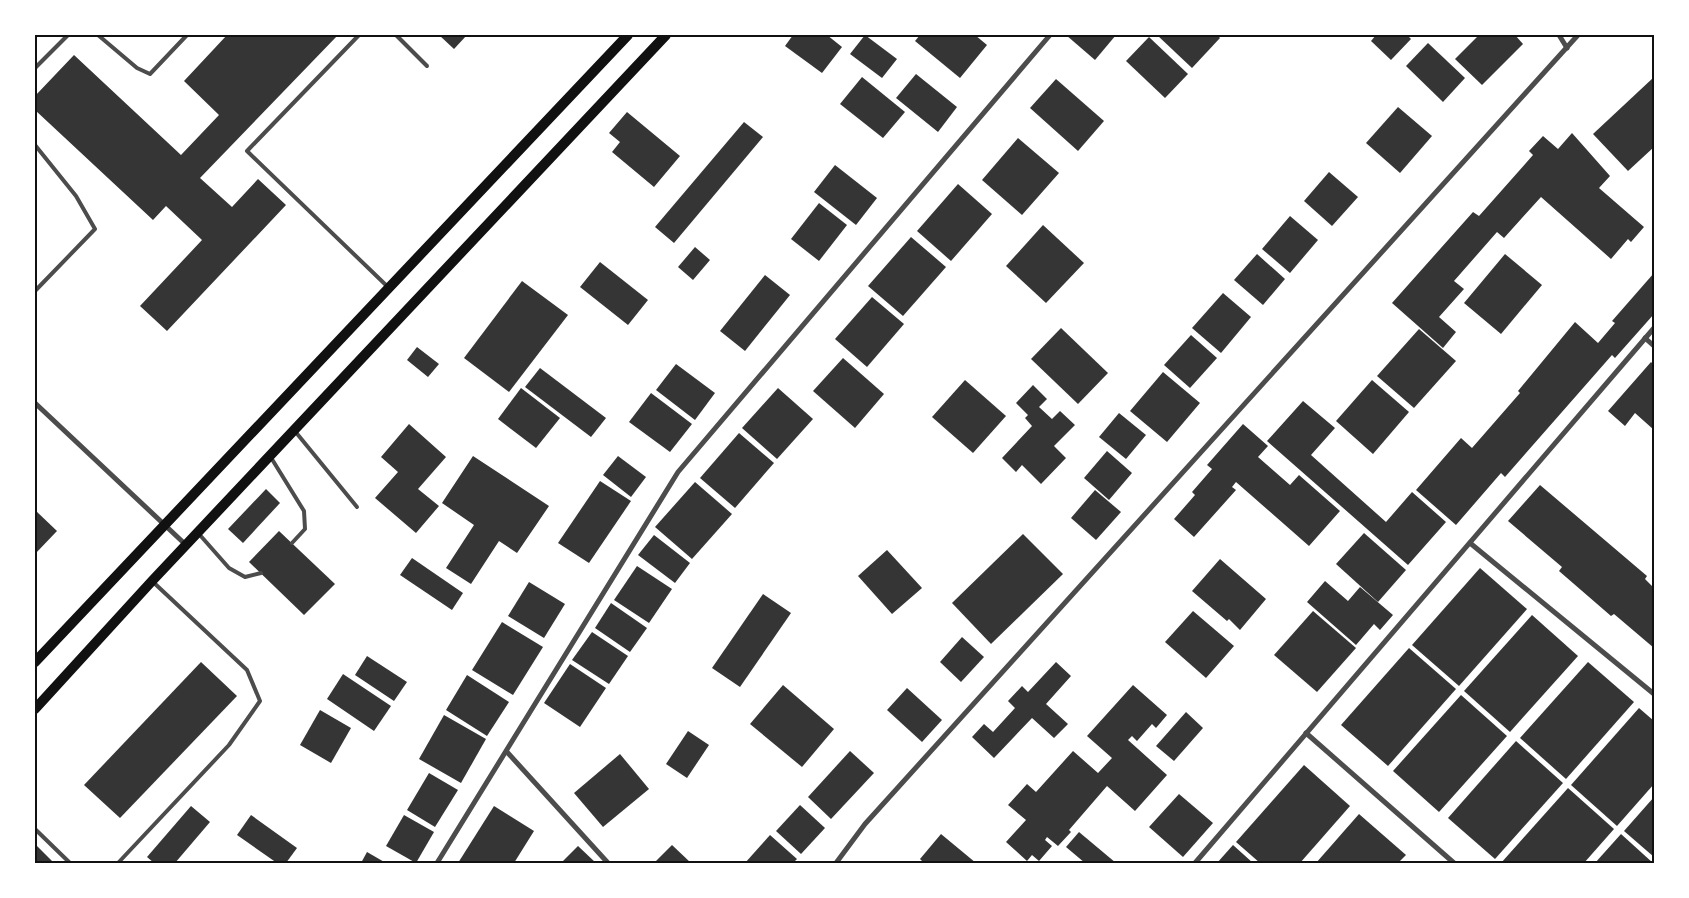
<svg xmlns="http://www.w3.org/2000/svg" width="1689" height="898" font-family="Lato,sans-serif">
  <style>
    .building { fill: #353535 }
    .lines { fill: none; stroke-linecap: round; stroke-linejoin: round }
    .service { stroke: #4c4c4c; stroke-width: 4 }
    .minor { stroke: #4c4c4c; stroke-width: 5 }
    .secondary { stroke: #111; stroke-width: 10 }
    .neatline { fill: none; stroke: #111; stroke-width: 2 }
  </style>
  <rect width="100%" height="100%" fill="#fff"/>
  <g class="building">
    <path d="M227,35H338L200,178L232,207L258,179L286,205L167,331L140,306L202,240L166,206L153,220L35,110V96L74,55L181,155L219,115L184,81Z"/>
    <path d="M439,35H467L454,49Z"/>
    <path d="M793,35H827L842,47L822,73L785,46Z"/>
    <path d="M865,35L897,59L882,78L850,54Z"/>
    <path d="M920,35H975L987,45L960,78L915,41Z"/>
    <path d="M1066,35H1116L1095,60Z"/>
    <path d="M1157,35H1217L1220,38L1192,68Z"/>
    <path d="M1376,35H1407L1411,39L1391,60L1371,41Z"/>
    <path d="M1479,35H1515L1523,44L1482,85L1455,59Z"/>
    <path d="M1149,37L1188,74L1165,98L1126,61Z"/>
    <path d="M1428,43L1465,78L1443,102L1406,66Z"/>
    <path d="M916,74L957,107L938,132L896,98Z"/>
    <path d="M862,77L905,112L883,138L840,104Z"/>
    <path d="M1654,77V147L1628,171L1593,134Z"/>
    <path d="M1056,79L1104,121L1078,151L1030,108Z"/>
    <path d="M1398,107L1432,136L1400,173L1366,143Z"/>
    <path d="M627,112L680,156L654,187L612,152L620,142L609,133Z"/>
    <path d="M744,122L763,137L674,243L655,227Z"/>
    <path d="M1572,133L1610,176L1599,188L1644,227L1631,242L1628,239L1611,259L1541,197L1504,238L1497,232L1454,281L1464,289L1439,317L1456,332L1443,348L1392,303L1473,212L1479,216L1533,155L1529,151L1543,136L1558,149Z"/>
    <path d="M1018,138L1059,173L1022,215L982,180Z"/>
    <path d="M835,165L877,198L856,225L814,192Z"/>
    <path d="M1329,172L1358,197L1332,226L1304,201Z"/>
    <path d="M958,184L992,214L951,261L917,231Z"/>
    <path d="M819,203L847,225L819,261L791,239Z"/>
    <path d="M1290,216L1318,240L1290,273L1262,249Z"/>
    <path d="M1043,225L1084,263L1046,303L1006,266Z"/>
    <path d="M911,237L946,267L903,316L868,286Z"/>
    <path d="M695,247L710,260L693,280L678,267Z"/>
    <path d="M1257,254L1285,279L1263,305L1234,280Z"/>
    <path d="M1505,254L1542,285L1501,334L1464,303Z"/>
    <path d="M600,262L648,300L628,325L580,287Z"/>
    <path d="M1654,273V314L1615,358L1612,355L1505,477L1501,473L1456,525L1416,490L1461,438L1472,448L1520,393L1518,391L1575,322L1598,343L1615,323L1612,321Z"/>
    <path d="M765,275L790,295L745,351L720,331Z"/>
    <path d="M522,281L568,315L509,392L464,358Z"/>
    <path d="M1223,293L1251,317L1221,353L1192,328Z"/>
    <path d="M872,297L904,324L867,367L835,339Z"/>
    <path d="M1061,328L1108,373L1078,404L1031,359Z"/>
    <path d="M1419,329L1456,361L1414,408L1377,376Z"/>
    <path d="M1191,335L1217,358L1190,388L1164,365Z"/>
    <path d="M417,347L439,364L428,377L407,360Z"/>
    <path d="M843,358L884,394L855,428L813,391Z"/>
    <path d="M1651,362L1654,365V430L1635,413L1625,426L1608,411Z"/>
    <path d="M676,364L715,393L695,420L656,390Z"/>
    <path d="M540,368L606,418L591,437L525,387Z"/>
    <path d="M1163,372L1200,403L1167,442L1130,411Z"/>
    <path d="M965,380L1006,416L973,453L932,417Z"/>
    <path d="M1372,380L1409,412L1373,454L1336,421Z"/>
    <path d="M1033,385L1047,399L1039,407L1052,419L1060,411L1075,425L1054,446L1066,458L1041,484L1022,465L1016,472L1002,458L1032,426L1025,418L1028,415L1016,403Z"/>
    <path d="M521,388L560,418L536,448L498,419Z"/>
    <path d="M778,388L813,419L777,459L742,428Z"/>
    <path d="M651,393L692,424L670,452L629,422Z"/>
    <path d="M1303,401L1335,428L1311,455L1386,522L1412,492L1446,522L1408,565L1267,441Z"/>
    <path d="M1119,413L1146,435L1126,459L1099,437Z"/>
    <path d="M409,424L446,457L418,489L439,506L416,533L375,498L398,472L381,457Z"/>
    <path d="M1243,424L1268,446L1258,457L1290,485L1299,475L1340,511L1309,546L1236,482L1232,487L1236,490L1194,537L1174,519L1195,495L1192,492L1212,469L1207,465Z"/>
    <path d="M739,433L774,463L735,508L700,478Z"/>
    <path d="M1107,451L1132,473L1109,500L1084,478Z"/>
    <path d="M473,456L549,506L517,553L499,541L471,584L446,568L474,525L442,503Z"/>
    <path d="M618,456L646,477L631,497L603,475Z"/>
    <path d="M600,481L631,501L589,563L558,543Z"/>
    <path d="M695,482L732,514L692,559L655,527Z"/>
    <path d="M1540,485L1647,576L1645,579L1654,588V648L1614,614L1611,616L1559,571L1562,567L1508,521Z"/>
    <path d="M266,489L280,503L243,543L228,529Z"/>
    <path d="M1095,490L1121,512L1096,540L1071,518Z"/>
    <path d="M35,510L57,531L35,554Z"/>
    <path d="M279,531L335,584L304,615L249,562Z"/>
    <path d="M1364,533L1406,570L1378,602L1336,564Z"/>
    <path d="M1023,534L1063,574L991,644L952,603Z"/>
    <path d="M654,535L690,563L675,583L638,555Z"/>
    <path d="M887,550L922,588L892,614L858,576Z"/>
    <path d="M412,558L463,593L452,610L400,575Z"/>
    <path d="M1220,559L1266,599L1240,630L1229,619L1227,621L1192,591Z"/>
    <path d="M637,566L672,589L649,623L614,600Z"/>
    <path d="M1480,568L1527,609L1459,686L1412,645Z"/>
    <path d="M1325,581L1348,601L1360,587L1393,615L1380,630L1374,624L1356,645L1307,602Z"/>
    <path d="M529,582L565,604L544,638L508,616Z"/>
    <path d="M763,594L791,613L740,687L712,668Z"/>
    <path d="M611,603L647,628L630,652L595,628Z"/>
    <path d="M1193,611L1234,646L1206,678L1165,642Z"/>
    <path d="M1313,611L1356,648L1317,692L1274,655Z"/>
    <path d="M1532,615L1578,656L1510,732L1464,691Z"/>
    <path d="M502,622L543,647L513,695L472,670Z"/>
    <path d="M592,632L628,656L609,684L572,660Z"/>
    <path d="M962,637L984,657L961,682L940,662Z"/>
    <path d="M1409,648L1456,689L1388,766L1341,725Z"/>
    <path d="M367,656L407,682L394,701L355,675Z"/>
    <path d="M201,662L237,696L120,818L84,785Z"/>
    <path d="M1056,662L1071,676L1046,704L1068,724L1054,738L1032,718L994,758L972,737L984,724L993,732L1015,708L1008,701L1022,686L1028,692Z"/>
    <path d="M1588,662L1634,702L1566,779L1520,738Z"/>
    <path d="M570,664L606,688L580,727L544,703Z"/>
    <path d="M343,674L391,706L374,731L327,699Z"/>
    <path d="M467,675L509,702L487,736L446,710Z"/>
    <path d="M783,685L834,729L802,767L750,724Z"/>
    <path d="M1133,685L1167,715L1156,728L1152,724L1137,741L1132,736L1128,740L1167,775L1135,811L1107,786L1069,830L1071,832L1058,846L1047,837L1045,840L1052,846L1039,861L1032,855L1027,861L1006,842L1026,820L1008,805L1027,784L1036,792L1073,751L1098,773L1112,758L1087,736Z"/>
    <path d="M907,688L942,720L922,742L887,710Z"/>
    <path d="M1461,695L1507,736L1439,812L1393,771Z"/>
    <path d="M1639,708L1654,721V784L1617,826L1571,785Z"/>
    <path d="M320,710L351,728L331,763L300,745Z"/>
    <path d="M1186,712L1203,728L1174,761L1156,746Z"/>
    <path d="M444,715L486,739L461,783L419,759Z"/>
    <path d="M688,731L709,745L687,778L666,764Z"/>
    <path d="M1516,741L1563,783L1495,859L1448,818Z"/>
    <path d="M850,751L874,773L831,819L808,797Z"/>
    <path d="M620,754L649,789L603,827L574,793Z"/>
    <path d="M1304,765L1350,806L1300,863H1260L1236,842Z"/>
    <path d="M429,773L458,790L435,827L407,810Z"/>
    <path d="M1568,788L1614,829L1584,863H1501Z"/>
    <path d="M1179,794L1213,823L1183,857L1149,827Z"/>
    <path d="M1654,797V857L1624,831Z"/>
    <path d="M800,805L825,828L801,854L776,831Z"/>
    <path d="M191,806L210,822L175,863H154L147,857Z"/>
    <path d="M494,806L534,831L514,863H458Z"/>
    <path d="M1359,814L1406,855L1398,863H1316Z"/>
    <path d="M251,815L297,848L286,863H277L237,835Z"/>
    <path d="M404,815L434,832L416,863L386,846Z"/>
    <path d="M1079,832L1116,863H1085L1066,847Z"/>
    <path d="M941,834L976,863H924L920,859Z"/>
    <path d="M1621,834L1653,863H1595Z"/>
    <path d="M770,835L797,859L793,863H745Z"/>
    <path d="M35,844L54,863H35Z"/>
    <path d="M672,845L691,863H654Z"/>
    <path d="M1233,845L1253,863H1217Z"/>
    <path d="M578,846L596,863H561Z"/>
    <path d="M367,852L386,863H361Z"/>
  </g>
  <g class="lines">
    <g class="service">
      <path d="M98,35L137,68L150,74L187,35"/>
      <path d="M359,35L247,151L389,288"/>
      <path d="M396,35L427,66"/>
      <path d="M35,68L68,35"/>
      <path d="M35,145L76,196L95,229L35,291"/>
      <path d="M294,430L357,507"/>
      <path d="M270,456L304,511L305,529L292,543"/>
      <path d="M199,534L229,568L245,577L261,573"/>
      <path d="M35,829L70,863"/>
      <path d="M118,863L229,745L260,701L247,670L152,581"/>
    </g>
    <g class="minor">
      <path d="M1559,35L1567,48"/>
      <path d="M1645,338L1654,346"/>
      <path d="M35,403L186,545"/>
      <path d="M1470,543L1654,694"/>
      <path d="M1306,733L1454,863"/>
      <path d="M507,752L608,863"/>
      <path d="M437,863L678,472L1050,35"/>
      <path d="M836,863L865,824L1578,35"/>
      <path d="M1195,863L1654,328"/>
    </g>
    <g class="secondary">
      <path d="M35,662L628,35"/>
      <path d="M35,709L152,581L666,35"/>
    </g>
  </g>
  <rect width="1689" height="898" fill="none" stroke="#ffffff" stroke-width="72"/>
  <rect x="36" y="36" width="1617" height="826" class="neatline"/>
</svg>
